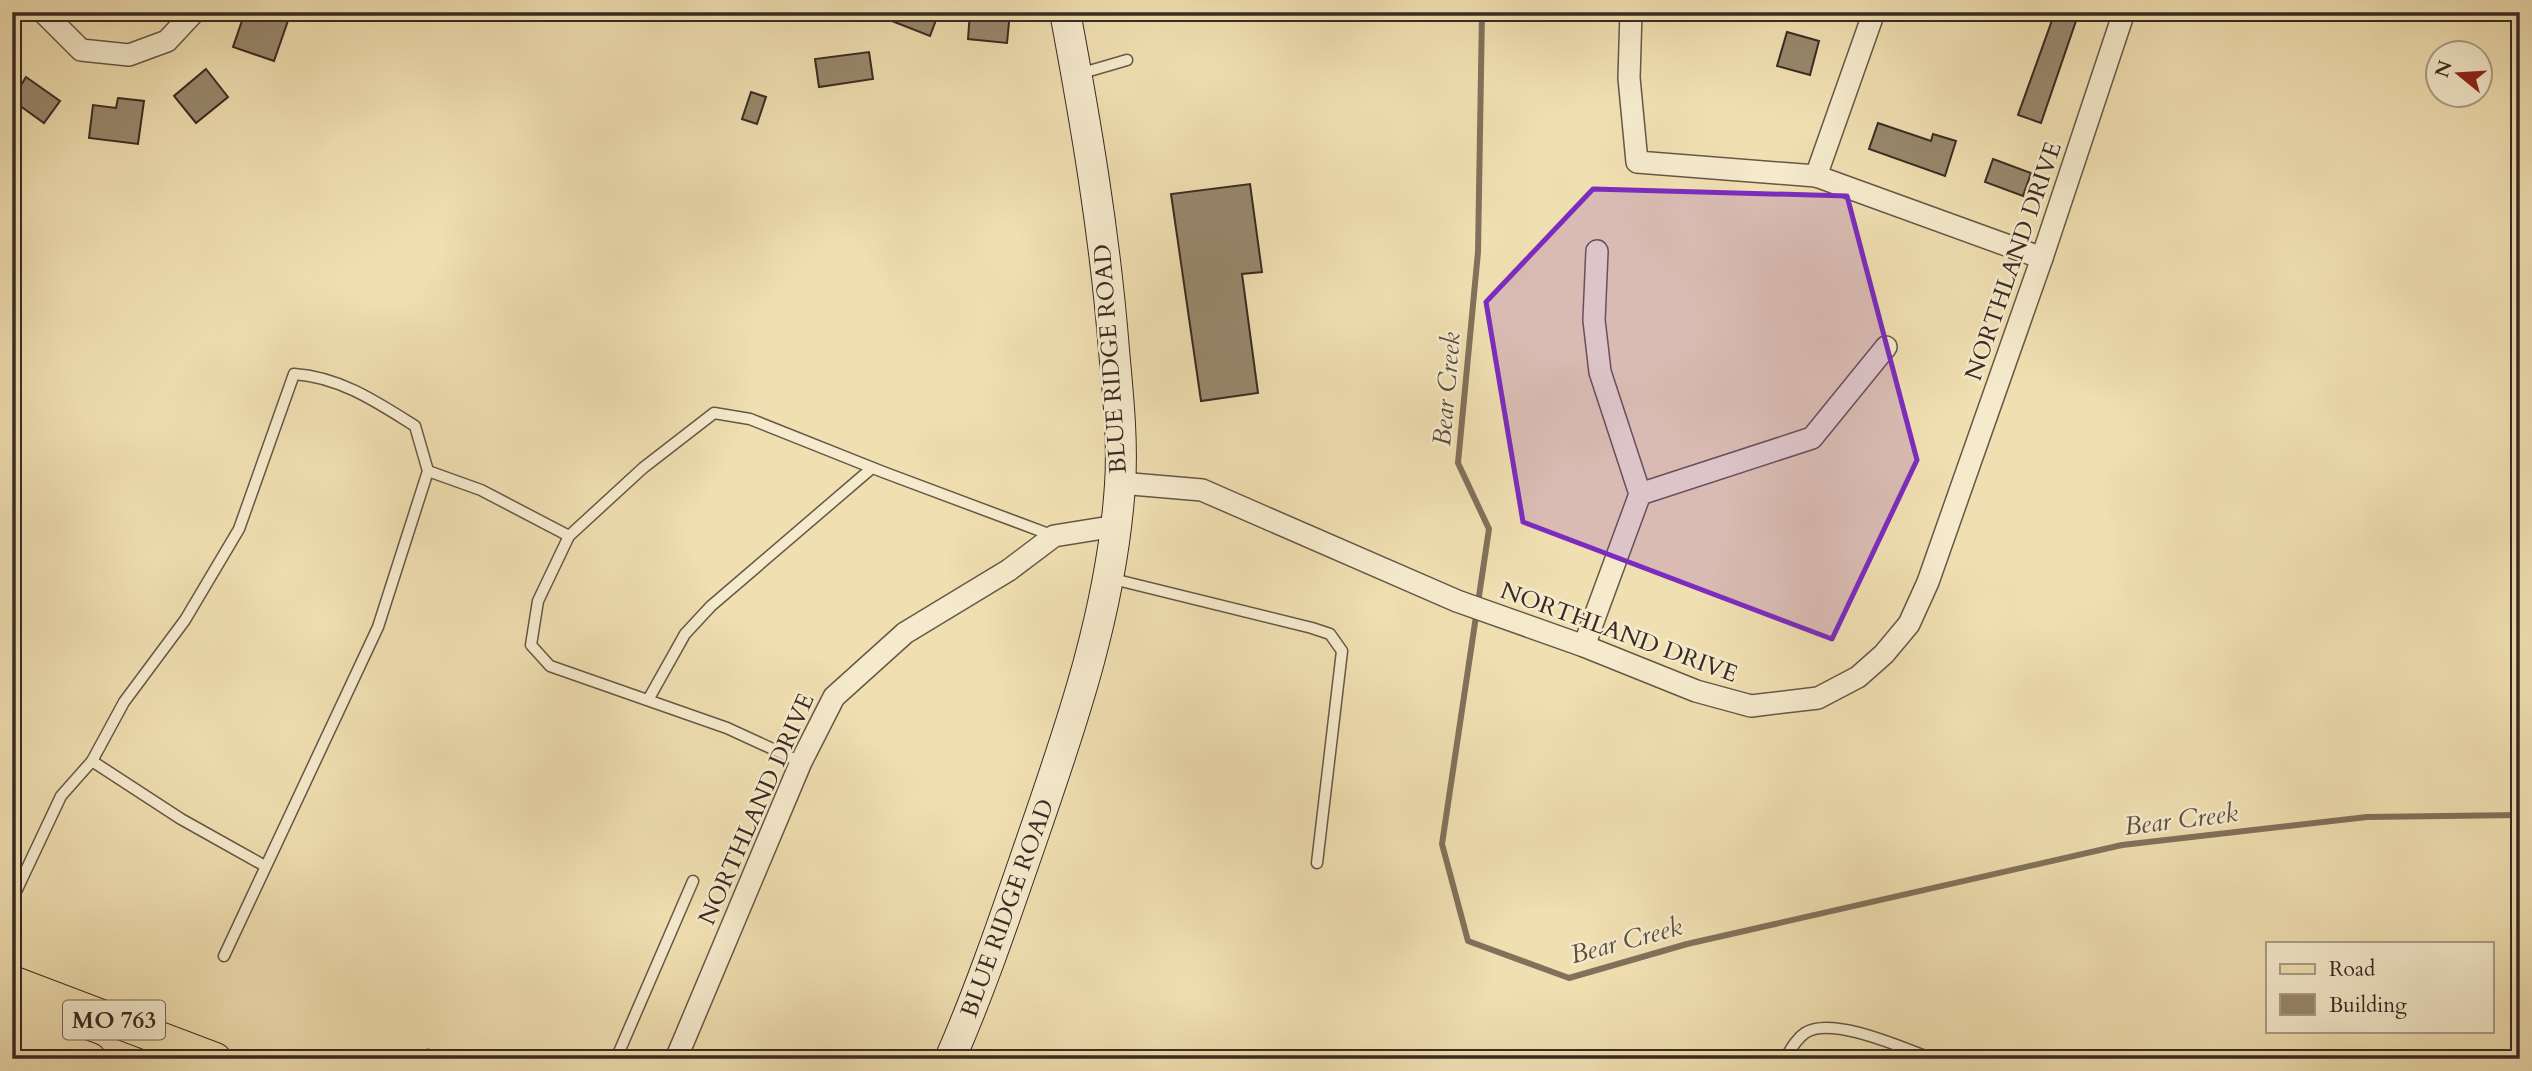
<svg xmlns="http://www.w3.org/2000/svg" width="2532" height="1071" font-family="Cardo,serif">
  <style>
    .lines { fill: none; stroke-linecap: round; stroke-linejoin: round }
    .stream { stroke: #81715b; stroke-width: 6 }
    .building { fill: #98886d; stroke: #382a23; stroke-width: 2 }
    .lane-casing { stroke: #665746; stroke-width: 13 }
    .street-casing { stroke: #665746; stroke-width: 24 }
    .secondary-casing { stroke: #382a23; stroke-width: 32 }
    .primary-casing { stroke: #382a23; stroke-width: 34 }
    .lane { stroke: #f5eacc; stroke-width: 10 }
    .street { stroke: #f5eacc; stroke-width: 21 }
    .secondary { stroke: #f5eacc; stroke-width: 30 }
    .primary { stroke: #f0dfb1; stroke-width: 32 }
    .marked { fill: #7b2cbf; fill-opacity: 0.2; stroke: #7b2cbf; stroke-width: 5; stroke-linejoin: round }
    .labels { text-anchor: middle; stroke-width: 5; stroke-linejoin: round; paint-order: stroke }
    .shield { fill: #f5eacc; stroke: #716456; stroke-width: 2 }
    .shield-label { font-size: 23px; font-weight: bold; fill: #382a23 }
    .street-label { font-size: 24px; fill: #382a23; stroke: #f5eacc }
    .water-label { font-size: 26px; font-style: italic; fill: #5c4e3f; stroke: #f5eacc }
  </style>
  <rect width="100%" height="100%" fill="#f0dfb1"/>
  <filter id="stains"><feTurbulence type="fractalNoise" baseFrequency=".00286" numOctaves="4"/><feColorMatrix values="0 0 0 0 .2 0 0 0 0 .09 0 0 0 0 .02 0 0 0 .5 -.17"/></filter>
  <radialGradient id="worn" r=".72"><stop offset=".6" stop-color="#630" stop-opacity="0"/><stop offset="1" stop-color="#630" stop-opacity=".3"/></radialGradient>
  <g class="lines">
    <path class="stream" d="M1482,12L1478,252L1458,463L1489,529L1442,844L1468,941L1569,978L1687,944L2122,845L2367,817L2520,815"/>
  </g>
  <g class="building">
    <path d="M245,12H291L274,61L233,47Z"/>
    <path d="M869,12H939L930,36Z"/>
    <path d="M970,12H1010L1007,43L968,39Z"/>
    <path d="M2055,12L2077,18L2041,123L2018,115Z"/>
    <path d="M1787,32L1819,41L1810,75L1777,66Z"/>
    <path d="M869,52L873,79L819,87L815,59Z"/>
    <path d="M206,69L228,97L196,123L174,96Z"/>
    <path d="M26,77L60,101L44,123L12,100Z"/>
    <path d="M751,92L766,97L757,124L742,119Z"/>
    <path d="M118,98L144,101L138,144L89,138L93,105L116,108Z"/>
    <path d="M1878,123L1931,141L1933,134L1956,141L1945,176L1869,149Z"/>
    <path d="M1993,159L2031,173L2023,196L1985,182Z"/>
    <path d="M1250,184L1262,272L1242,274L1258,393L1201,401L1171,194Z"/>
  </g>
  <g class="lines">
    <g class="lane-casing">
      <g id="lane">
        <path d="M1079,74L1127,60"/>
        <path d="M1109,578L1312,628L1330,634L1342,651L1317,863"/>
        <path d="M648,700L685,634L711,606L872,468"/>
        <path d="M92,761L124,702L185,620L239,529L294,374C340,377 377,402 415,426L428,471"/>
        <path d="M801,762L727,728L550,666L531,645L538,601L569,536L643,468L714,413L750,419L883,472L1054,536"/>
        <path d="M12,900L61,796L92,761L181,819L265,866"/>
        <path d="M224,956L378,627L428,471L481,490L569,536"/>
        <path d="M428,1055L438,1059"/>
        <path d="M616,1059L693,881"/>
        <path d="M1785,1059C1791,1049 1796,1039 1805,1033C1832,1015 1905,1049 1933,1059"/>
      </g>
    </g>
    <g class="street-casing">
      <g id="street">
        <path d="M43,12L81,50L129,55L167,41L194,12"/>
        <path d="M1631,12L1629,78L1637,162L1816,176L2042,258"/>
        <path d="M1816,176L1874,12"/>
        <path d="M1120,483L1202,490L1457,601L1584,646L1696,691L1751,706L1818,698L1858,677L1884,654L1909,624L1928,582L2042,258L2124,12"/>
        <path d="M1640,494L1812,438L1886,347"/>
        <path d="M1584,646L1640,494L1600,372L1594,320L1597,251"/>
        <path d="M676,1059L801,762L834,697L905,633L1009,570L1054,536L1116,526"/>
      </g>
    </g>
    <g class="secondary-casing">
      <path id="secondary" d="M950,1059C982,986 1007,911 1033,836C1073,721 1112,607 1120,485C1123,440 1118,395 1114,350C1105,236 1086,124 1065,12"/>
    </g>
    <g class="primary-casing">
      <g id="primary">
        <path d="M12,982L215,1059"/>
        <path d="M12,1008L62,1016"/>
        <path d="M12,1030L90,1059"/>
      </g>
    </g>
    <use href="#lane" class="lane"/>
    <use href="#street" class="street"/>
    <use href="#secondary" class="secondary"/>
    <use href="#primary" class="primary"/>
  </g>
  <path class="marked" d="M1593,189L1847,196L1917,460L1832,639L1523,522L1486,302Z"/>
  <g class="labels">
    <rect class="shield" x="63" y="1000.5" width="102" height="39" rx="5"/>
    <g class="shield-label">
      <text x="114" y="1028">MO 763</text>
    </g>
    <g class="street-label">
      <text transform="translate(2013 261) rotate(-71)" y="8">NORTHLAND DRIVE</text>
      <text transform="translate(1110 359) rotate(-94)" y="8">BLUE RIDGE ROAD</text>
      <text transform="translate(1619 632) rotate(20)" y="8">NORTHLAND DRIVE</text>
      <text transform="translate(756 809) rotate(-66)" y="8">NORTHLAND DRIVE</text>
      <text transform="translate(1007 908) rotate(-70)" y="8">BLUE RIDGE ROAD</text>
    </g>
    <g class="water-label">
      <text transform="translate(1446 389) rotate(-85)" y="9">Bear Creek</text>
      <text transform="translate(2181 819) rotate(-7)" y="9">Bear Creek</text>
      <text transform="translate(1626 940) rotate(-15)" y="9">Bear Creek</text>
    </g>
  </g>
  <rect width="2532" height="1071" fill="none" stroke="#f0dfb1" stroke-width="42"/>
  <rect x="14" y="14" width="2504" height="1043" fill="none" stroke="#382a23" stroke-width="3.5"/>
  <rect x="21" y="21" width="2490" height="1029" fill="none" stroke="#382a23" stroke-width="2"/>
  <rect x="2266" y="942" width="228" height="91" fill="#f5eacc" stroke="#a99d88" stroke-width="2"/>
  <rect x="2280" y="964" width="35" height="10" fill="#f0dfb1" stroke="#a99d88" stroke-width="2"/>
  <text x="2329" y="976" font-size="21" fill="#382a23">Road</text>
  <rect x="2280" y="994" width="35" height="21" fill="#98886d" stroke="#a99d88" stroke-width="2"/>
  <text x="2329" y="1012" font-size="21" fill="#382a23">Building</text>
  <g transform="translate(2459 74) rotate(288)"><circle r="33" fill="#f5eacc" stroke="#a99d88" stroke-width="2"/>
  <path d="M0-5L12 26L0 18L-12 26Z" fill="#8f2418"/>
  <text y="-10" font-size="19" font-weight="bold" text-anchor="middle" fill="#382a23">N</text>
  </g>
  <rect width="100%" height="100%" filter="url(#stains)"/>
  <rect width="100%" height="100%" fill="url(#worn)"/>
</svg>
